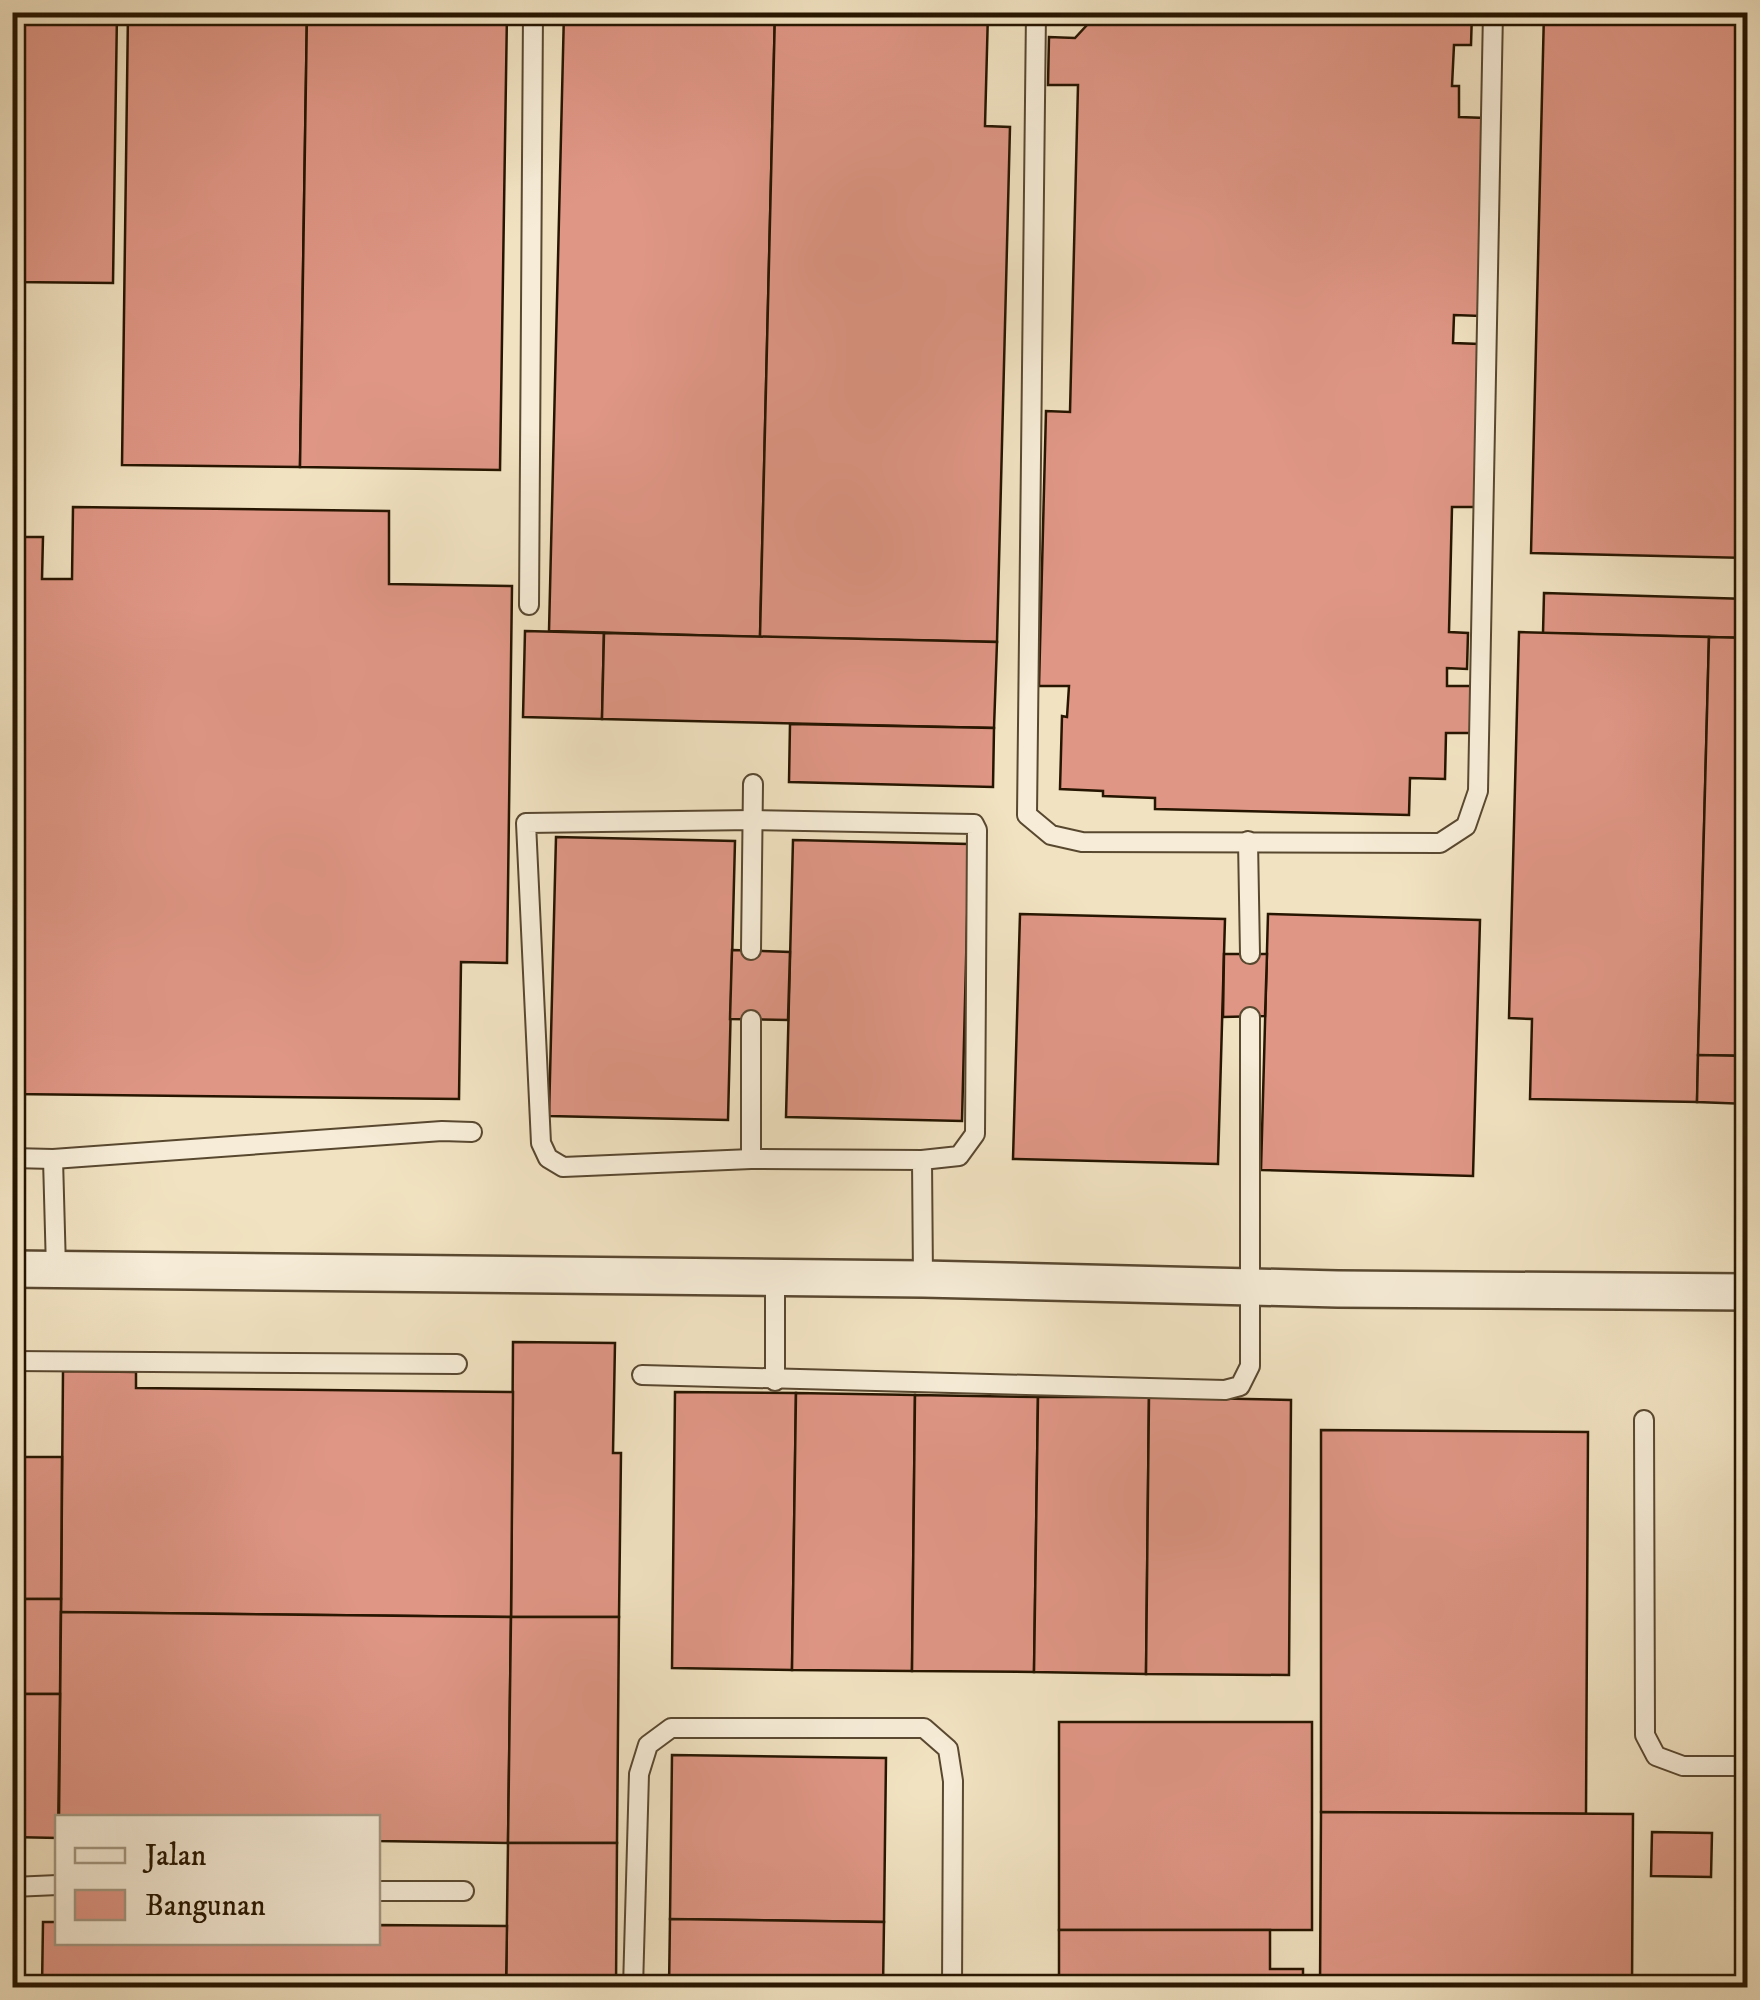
<svg xmlns="http://www.w3.org/2000/svg" width="1760" height="2000" font-family="'IM FELL DW Pica',serif">
  <style>
    .building { fill: #df9685; stroke: #261500; stroke-width: 2.5 }
    .lines { fill: none; stroke-linecap: round; stroke-linejoin: round }
    .service-casing { stroke: #594830; stroke-width: 22 }
    .minor-casing { stroke: #594830; stroke-width: 40 }
    .service { stroke: #f6ecd7; stroke-width: 18 }
    .minor { stroke: #f6ecd7; stroke-width: 35 }
  </style>
  <rect width="100%" height="100%" fill="#f1e2c1"/>
  <filter id="stains"><feTurbulence type="fractalNoise" baseFrequency=".002" numOctaves="4"/><feColorMatrix values="0 0 0 0 .2 0 0 0 0 .09 0 0 0 0 .02 0 0 0 .5 -.17"/></filter>
  <radialGradient id="worn" r=".72"><stop offset=".6" stop-color="#630" stop-opacity="0"/><stop offset="1" stop-color="#630" stop-opacity=".3"/></radialGradient>
  <g class="building">
    <path d="M12,12H117L113,283L12,282Z"/>
    <path d="M128,12H307L300,467L122,465Z"/>
    <path d="M307,12H507L500,470L300,467Z"/>
    <path d="M564,12H775L760,637L549,631Z"/>
    <path d="M775,12H988L985,126L1010,127L997,642L760,637Z"/>
    <path d="M1099,12H1472L1471,45H1454L1452,86H1459V117L1486,118L1481,316L1454,315L1453,343L1480,344L1476,507H1452L1449,632L1468,633L1467,669L1447,668V686H1475L1473,733H1446L1445,779L1410,778L1409,815L1155,809V798L1103,796V791L1060,789L1062,716L1067,717L1069,686H1039L1046,411L1070,412L1078,85H1048L1049,37L1075,38Z"/>
    <path d="M1544,12H1748V558L1531,553Z"/>
    <path d="M73,507L389,511V584L512,586L507,963L461,962L459,1099L12,1094V537H43L42,579H72Z"/>
    <path d="M1544,593L1748,599V638L1543,633Z"/>
    <path d="M525,631L604,633L602,719L523,717Z"/>
    <path d="M1519,632L1709,637L1697,1102L1530,1099L1532,1019L1509,1018Z"/>
    <path d="M604,633L997,642L994,728L602,719Z"/>
    <path d="M1709,637L1748,638V1056L1698,1055Z"/>
    <path d="M790,724L994,728L993,787L789,782Z"/>
    <path d="M556,837L735,841L728,1120L549,1116Z"/>
    <path d="M793,840L969,844L962,1121L786,1117Z"/>
    <path d="M1020,914L1225,919L1218,1164L1013,1159Z"/>
    <path d="M1268,914L1480,920L1473,1176L1261,1170Z"/>
    <path d="M732,950L790,952L788,1020L730,1019Z"/>
    <path d="M1224,954H1267L1265,1016L1223,1017Z"/>
    <path d="M1698,1055L1748,1056V1104L1697,1102Z"/>
    <path d="M513,1342L615,1343L613,1453H621L619,1617H511Z"/>
    <path d="M63,1371L136,1372V1388L513,1392L511,1617L61,1612Z"/>
    <path d="M675,1392L796,1393L792,1670L672,1668Z"/>
    <path d="M796,1393L915,1395L912,1671L792,1670Z"/>
    <path d="M915,1395L1038,1397L1034,1672L912,1671Z"/>
    <path d="M1038,1397H1149L1146,1674L1034,1672Z"/>
    <path d="M1149,1397L1291,1400L1289,1675L1146,1674Z"/>
    <path d="M1321,1430L1588,1432L1586,1814L1321,1812Z"/>
    <path d="M12,1457H62L61,1599H12Z"/>
    <path d="M12,1599H61L60,1694H12Z"/>
    <path d="M61,1612L511,1617L508,1843L378,1841V1818H59Z"/>
    <path d="M511,1617H619L617,1843H508Z"/>
    <path d="M12,1694H60L58,1838L12,1837Z"/>
    <rect x="1059" y="1722" width="253" height="208"/>
    <path d="M672,1755L886,1758L884,1922L670,1919Z"/>
    <path d="M1321,1812L1633,1814L1632,1988H1320Z"/>
    <path d="M1652,1832L1712,1833L1711,1877L1651,1876Z"/>
    <path d="M508,1843H617L616,1988H506Z"/>
    <path d="M670,1919L884,1922L883,1988H669Z"/>
    <path d="M43,1922H58V1942H378V1925L507,1926L506,1988H42Z"/>
    <path d="M1059,1930H1270V1969H1303V1988H1059Z"/>
  </g>
  <g class="lines">
    <g class="service-casing">
      <g id="service">
        <path d="M1036,12L1027,815L1051,835L1082,842L1440,843L1466,826L1478,791L1493,12"/>
        <path d="M529,605L533,12"/>
        <path d="M1248,841L1250,954"/>
        <path d="M751,950L753,784"/>
        <path d="M12,1158L53,1159L442,1131L472,1132"/>
        <path d="M53,1159L56,1269"/>
        <path d="M751,1159V1020"/>
        <path d="M922,1160L751,1159L563,1167L548,1158L541,1143L526,823L753,820L974,824L977,830L975,1134L959,1156L922,1160L923,1279"/>
        <path d="M775,1280V1381"/>
        <path d="M12,1361L457,1364"/>
        <path d="M642,1375L1225,1390L1240,1386L1250,1366V1017"/>
        <path d="M1644,1420L1645,1735L1656,1756L1683,1766H1748"/>
        <path d="M12,1887L58,1885"/>
        <path d="M378,1891H464"/>
        <path d="M633,1988L639,1774L648,1745L671,1728H924L948,1749L953,1781L952,1988"/>
      </g>
    </g>
    <g class="minor-casing">
      <path id="minor" d="M12,1269L923,1279L1338,1289L1748,1292"/>
    </g>
    <use href="#service" class="service"/>
    <use href="#minor" class="minor"/>
  </g>
  <rect width="1760" height="2000" fill="none" stroke="#f1e2c1" stroke-width="50"/>
  <rect x="15" y="15" width="1730" height="1970" fill="none" stroke="#261500" stroke-width="5"/>
  <rect x="25" y="25" width="1710" height="1950" fill="none" stroke="#261500" stroke-width="2.5"/>
  <rect x="55" y="1815" width="325" height="130" fill="#f6ecd7" stroke="#a39681" stroke-width="2.5"/>
  <rect x="75" y="1848" width="50" height="15" fill="#f6ecd7" stroke="#a39681" stroke-width="2.5"/>
  <text x="145" y="1865" font-size="30" fill="#261500">Jalan</text>
  <rect x="75" y="1890" width="50" height="30" fill="#df9685" stroke="#a39681" stroke-width="2.5"/>
  <text x="145" y="1915" font-size="30" fill="#261500">Bangunan</text>
  <rect width="100%" height="100%" filter="url(#stains)"/>
  <rect width="100%" height="100%" fill="url(#worn)"/>
</svg>
